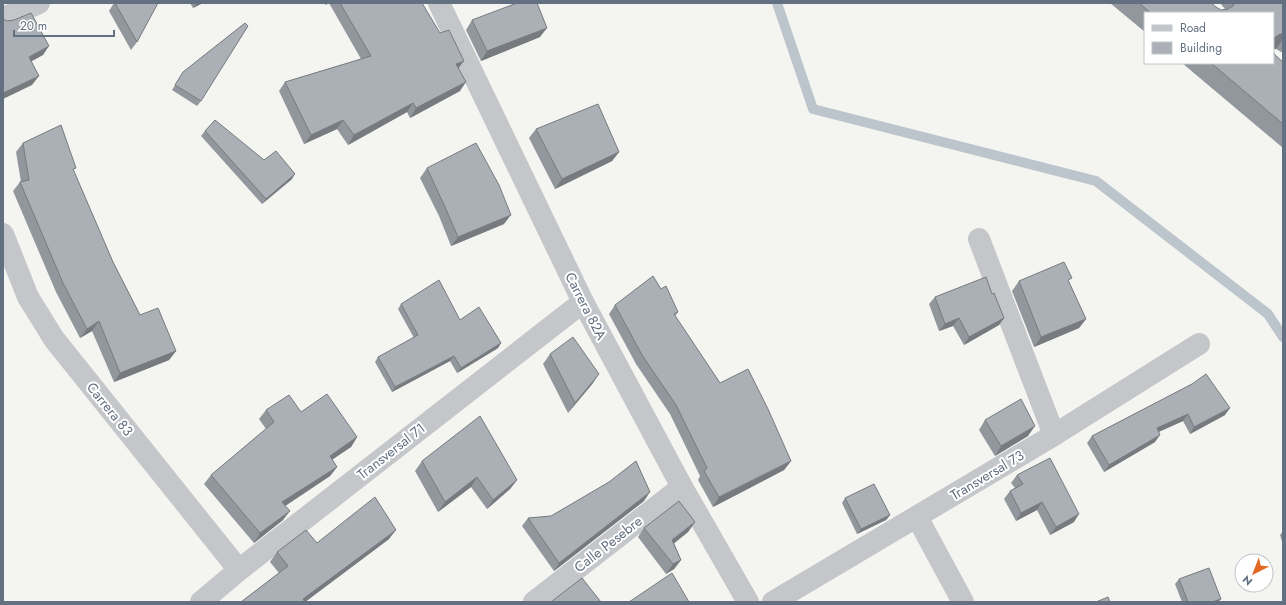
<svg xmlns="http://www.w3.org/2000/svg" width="1286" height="605" font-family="Jost,sans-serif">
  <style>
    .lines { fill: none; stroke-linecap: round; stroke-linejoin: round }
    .stream { stroke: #bcc5cc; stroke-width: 10 }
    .minor { stroke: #c4c6ca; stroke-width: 22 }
    .wall { fill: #92979d }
    .shaded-wall { fill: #777b7f }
    .building { fill: #aab0b6; stroke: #777b7f }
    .labels { text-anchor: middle; stroke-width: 4; stroke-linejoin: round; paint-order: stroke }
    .street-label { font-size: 14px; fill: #637081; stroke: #fff }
  </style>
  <rect width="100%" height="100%" fill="#f4f4f0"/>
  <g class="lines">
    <path class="stream" d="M777,3L813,109L1096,181L1268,314L1283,337"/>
    <g class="minor">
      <path d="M439,3L583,302L682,487L748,602"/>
      <path d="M3,18L39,3"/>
      <path d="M3,234L28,297L54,339L239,570"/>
      <path d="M979,239L1054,435"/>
      <path d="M917,517L963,602"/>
      <path d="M201,602L239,570L583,302"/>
      <path d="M534,602L682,487"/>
      <path d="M773,602L1054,435L1199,344"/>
    </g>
  </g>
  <g class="wall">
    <path d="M114,3H158L137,42L131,50L109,11Z"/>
    <path d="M190,3H203L193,8Z"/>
    <path d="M324,3H422L459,68L460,91L410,118L407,112L348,145L337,129L304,144L279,91L285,82L361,59L329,3L326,5Z"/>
    <path d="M1110,3H1211L1216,7L1221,10H1225V9L1220,3H1283V53L1276,49H1273V13H1145V32Z"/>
    <path d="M472,20L540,37L481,61L466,30Z"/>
    <path d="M1275,55L1283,62V148L1182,63H1273Z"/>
    <path d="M183,72L201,101L197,106L172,90Z"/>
    <path d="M536,129L619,152L612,161L555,189L529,138Z"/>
    <path d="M205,131L264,160L292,179L262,204L201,136Z"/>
    <path d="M23,143L74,172L113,262L140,315L176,351L169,360L114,382L92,331L80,338L56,292L13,191L20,182H21L16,152Z"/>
    <path d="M427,168L504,224L451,246L439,216L420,178Z"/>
    <path d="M1019,281L1069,282L1086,319L1079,328L1034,347L1012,291Z"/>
    <path d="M661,289L678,312L675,316L720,383L791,461L784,470L713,507L698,480L700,476L670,414L636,364L609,314L615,305Z"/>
    <path d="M992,294L1004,318L999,325L964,345L953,326L939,331L929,304L935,297Z"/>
    <path d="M401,304L460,320L501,343L498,348L457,373L450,361L392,392L375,362L378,357L414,338L398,309Z"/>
    <path d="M550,354L593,383L568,413L543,364Z"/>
    <path d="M1192,384L1225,415L1190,434L1183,421L1158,432L1155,442L1104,472L1087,443L1092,436Z"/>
    <path d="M266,410L301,412L357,437L351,447L332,459L337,467L330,476L285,506L283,520L254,543L204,484L211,475L266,429L259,419Z"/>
    <path d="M985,420L1028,436L995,456L979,430Z"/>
    <path d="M422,461L517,480L510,489L487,509L471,487L438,512L415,471Z"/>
    <path d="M1017,475L1074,522L1050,535L1037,510L1016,521L1004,499L1010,491L1015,488L1011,483Z"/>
    <path d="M845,498L890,515L886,520L857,534L842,503Z"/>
    <path d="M644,501L554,571L522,526L528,518L551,516Z"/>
    <path d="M695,522L688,532L674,543L681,560L674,569L666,574L638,537L644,528Z"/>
    <path d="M1283,531V545L1280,535Z"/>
    <path d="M389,539L305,602H241L279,573L270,562L277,552L317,543Z"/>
    <path d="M1179,579L1221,599L1218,602H1182L1175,584Z"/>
  </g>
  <g class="shaded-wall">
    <path d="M197,3H203L193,8Z"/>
    <path d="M547,28L540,37L481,61L487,51Z"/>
    <path d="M1280,34H1283V39L1276,49H1273V39L1274,38Z"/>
    <path d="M49,46L43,55L23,66L29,57Z"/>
    <path d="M464,61L457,70L456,64Z"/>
    <path d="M39,76L32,85L3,99V93Z"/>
    <path d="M466,82L460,91L410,118L416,108Z"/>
    <path d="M413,103L407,112L348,145L354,135Z"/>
    <path d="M343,120L337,129L304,144L311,135Z"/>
    <path d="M619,152L612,161L555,189L562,179Z"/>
    <path d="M295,174L292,179L262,204L266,199Z"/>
    <path d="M511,215L504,224L451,246L458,237Z"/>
    <path d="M959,318L953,326L939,331L945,324Z"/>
    <path d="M1004,318L999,325L964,345L969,337Z"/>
    <path d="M1086,319L1079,328L1034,347L1041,337Z"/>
    <path d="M99,321L92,331L80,338L87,329Z"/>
    <path d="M501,343L498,348L457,373L461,368Z"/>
    <path d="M176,351L169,360L114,382L120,373Z"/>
    <path d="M454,356L450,361L392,392L395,387Z"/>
    <path d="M599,374L593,383L568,413L575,403Z"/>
    <path d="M1230,408L1225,415L1190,434L1194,427Z"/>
    <path d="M1188,414L1183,421L1152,435L1157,428Z"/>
    <path d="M1035,426L1028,436L995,456L1001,446Z"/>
    <path d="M1160,435L1155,442L1104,472L1109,465Z"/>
    <path d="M357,437L351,447L323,466L330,456Z"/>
    <path d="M791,461L784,470L713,507L719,497Z"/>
    <path d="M337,467L330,476L276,512L282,502Z"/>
    <path d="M477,477L471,487L438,512L445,502Z"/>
    <path d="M517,480L510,489L487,509L493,500Z"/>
    <path d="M650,492L644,501L554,571L559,563Z"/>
    <path d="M1042,502L1037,510L1016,521L1021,513Z"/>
    <path d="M290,511L283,520L254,543L260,533Z"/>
    <path d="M1079,514L1074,522L1050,535L1056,527Z"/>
    <path d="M890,515L886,520L857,534L861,529Z"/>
    <path d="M695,522L688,532L666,550L672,540Z"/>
    <path d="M396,530L389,539L305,602H301L303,599Z"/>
    <path d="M681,560L674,569L666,574L673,564Z"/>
    <path d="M1221,599L1218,602H1212Z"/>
  </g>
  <g class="building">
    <path d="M115,3H158L137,42Z"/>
    <path d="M340,3H422L440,33L449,30L464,61L456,64L466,82L416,108L413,103L354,135L343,120L311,135L285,82L371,56Z"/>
    <path d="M517,3H537L547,28L487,51L472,20Z"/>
    <path d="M1139,3H1211L1216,7L1221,10L1228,9L1233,6L1235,3H1283V34H1280L1274,38L1273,40V13H1151Z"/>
    <path d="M31,13L49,46L29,57L39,76L3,93V19L7,21L14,20Z"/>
    <path d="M245,23L248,26L201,101L175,85L183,72Z"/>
    <path d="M1273,51L1275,55L1283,62V124L1211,63H1273Z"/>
    <path d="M598,104L619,152L562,179L536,129Z"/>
    <path d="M215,120L264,160L276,151L295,174L266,199L205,131Z"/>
    <path d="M61,125L76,168L73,169L113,262L140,315L158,308L176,351L120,373L99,321L87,329L63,283L20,182L29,180L23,143Z"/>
    <path d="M476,143L499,185L511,215L458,237L445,207L427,168Z"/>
    <path d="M1064,262L1072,278L1068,280L1086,319L1041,337L1019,281Z"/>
    <path d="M653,276L661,289L666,286L678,312L674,314L720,383L748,369L768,409L791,461L719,497L704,471L707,468L676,405L642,355L615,305Z"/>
    <path d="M986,277L992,294L994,293L1004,318L969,337L959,318L945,324L935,297Z"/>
    <path d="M439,280L460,320L479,307L501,343L461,368L454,356L395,387L378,357L418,335L401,304Z"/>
    <path d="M573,337L599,374L575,403L550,354Z"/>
    <path d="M1206,374L1230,408L1194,427L1188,414L1157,428L1160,435L1109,465L1092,436L1192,384Z"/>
    <path d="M327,394L357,437L330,456L337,467L282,502L290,511L260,533L211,475L274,422L266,410L289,395L301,412Z"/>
    <path d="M1021,399L1035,426L1001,446L985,420Z"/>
    <path d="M480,416L517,480L493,500L477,477L445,502L422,461Z"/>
    <path d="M1050,458L1079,514L1056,527L1042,502L1021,513L1010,491L1023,484L1017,475Z"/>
    <path d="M636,461L650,492L559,563L528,518L551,516L609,482Z"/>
    <path d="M874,484L890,515L861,529L845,498Z"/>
    <path d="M375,497L396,530L303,599L305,602H241L288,566L277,552L306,530L317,543Z"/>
    <path d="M679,501L695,522L672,540L681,560L673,564L644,528Z"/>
    <path d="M1209,568L1221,599L1212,602H1188L1179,579Z"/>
    <path d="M672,573L689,602H629Z"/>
    <path d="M582,578L601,602H551Z"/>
    <path d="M1108,597L1110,602H1096Z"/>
  </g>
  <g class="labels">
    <g class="street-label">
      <text transform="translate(586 306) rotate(63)" y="5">Carrera 82A</text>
      <text transform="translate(110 409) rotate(51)" y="5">Carrera 83</text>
      <text transform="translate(391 451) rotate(-38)" y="5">Transversal 71</text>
      <text transform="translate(987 475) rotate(-31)" y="5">Transversal 73</text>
      <text transform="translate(608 544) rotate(-38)" y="5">Calle Pesebre</text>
    </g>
  </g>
  <rect width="1286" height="605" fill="none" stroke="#637081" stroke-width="8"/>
  <rect x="1144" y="12" width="130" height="52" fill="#ffffff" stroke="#c1c6cd"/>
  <rect x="1152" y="25" width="20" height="6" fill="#c4c6ca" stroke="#c1c6cd"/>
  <text x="1180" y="32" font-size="12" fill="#637081">Road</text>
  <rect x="1152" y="42" width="20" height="12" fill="#aab0b6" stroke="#c1c6cd"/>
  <text x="1180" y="52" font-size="12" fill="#637081">Building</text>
  <g transform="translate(1254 573) rotate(222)"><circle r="19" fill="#ffffff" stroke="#c1c6cd"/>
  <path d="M0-3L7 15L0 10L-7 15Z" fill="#e36821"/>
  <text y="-6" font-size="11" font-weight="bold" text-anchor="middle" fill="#637081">N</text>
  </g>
  <path d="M14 30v6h100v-6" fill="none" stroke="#637081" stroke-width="2"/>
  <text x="20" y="30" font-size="12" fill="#637081" stroke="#ffffff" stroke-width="3" paint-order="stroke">20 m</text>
</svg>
